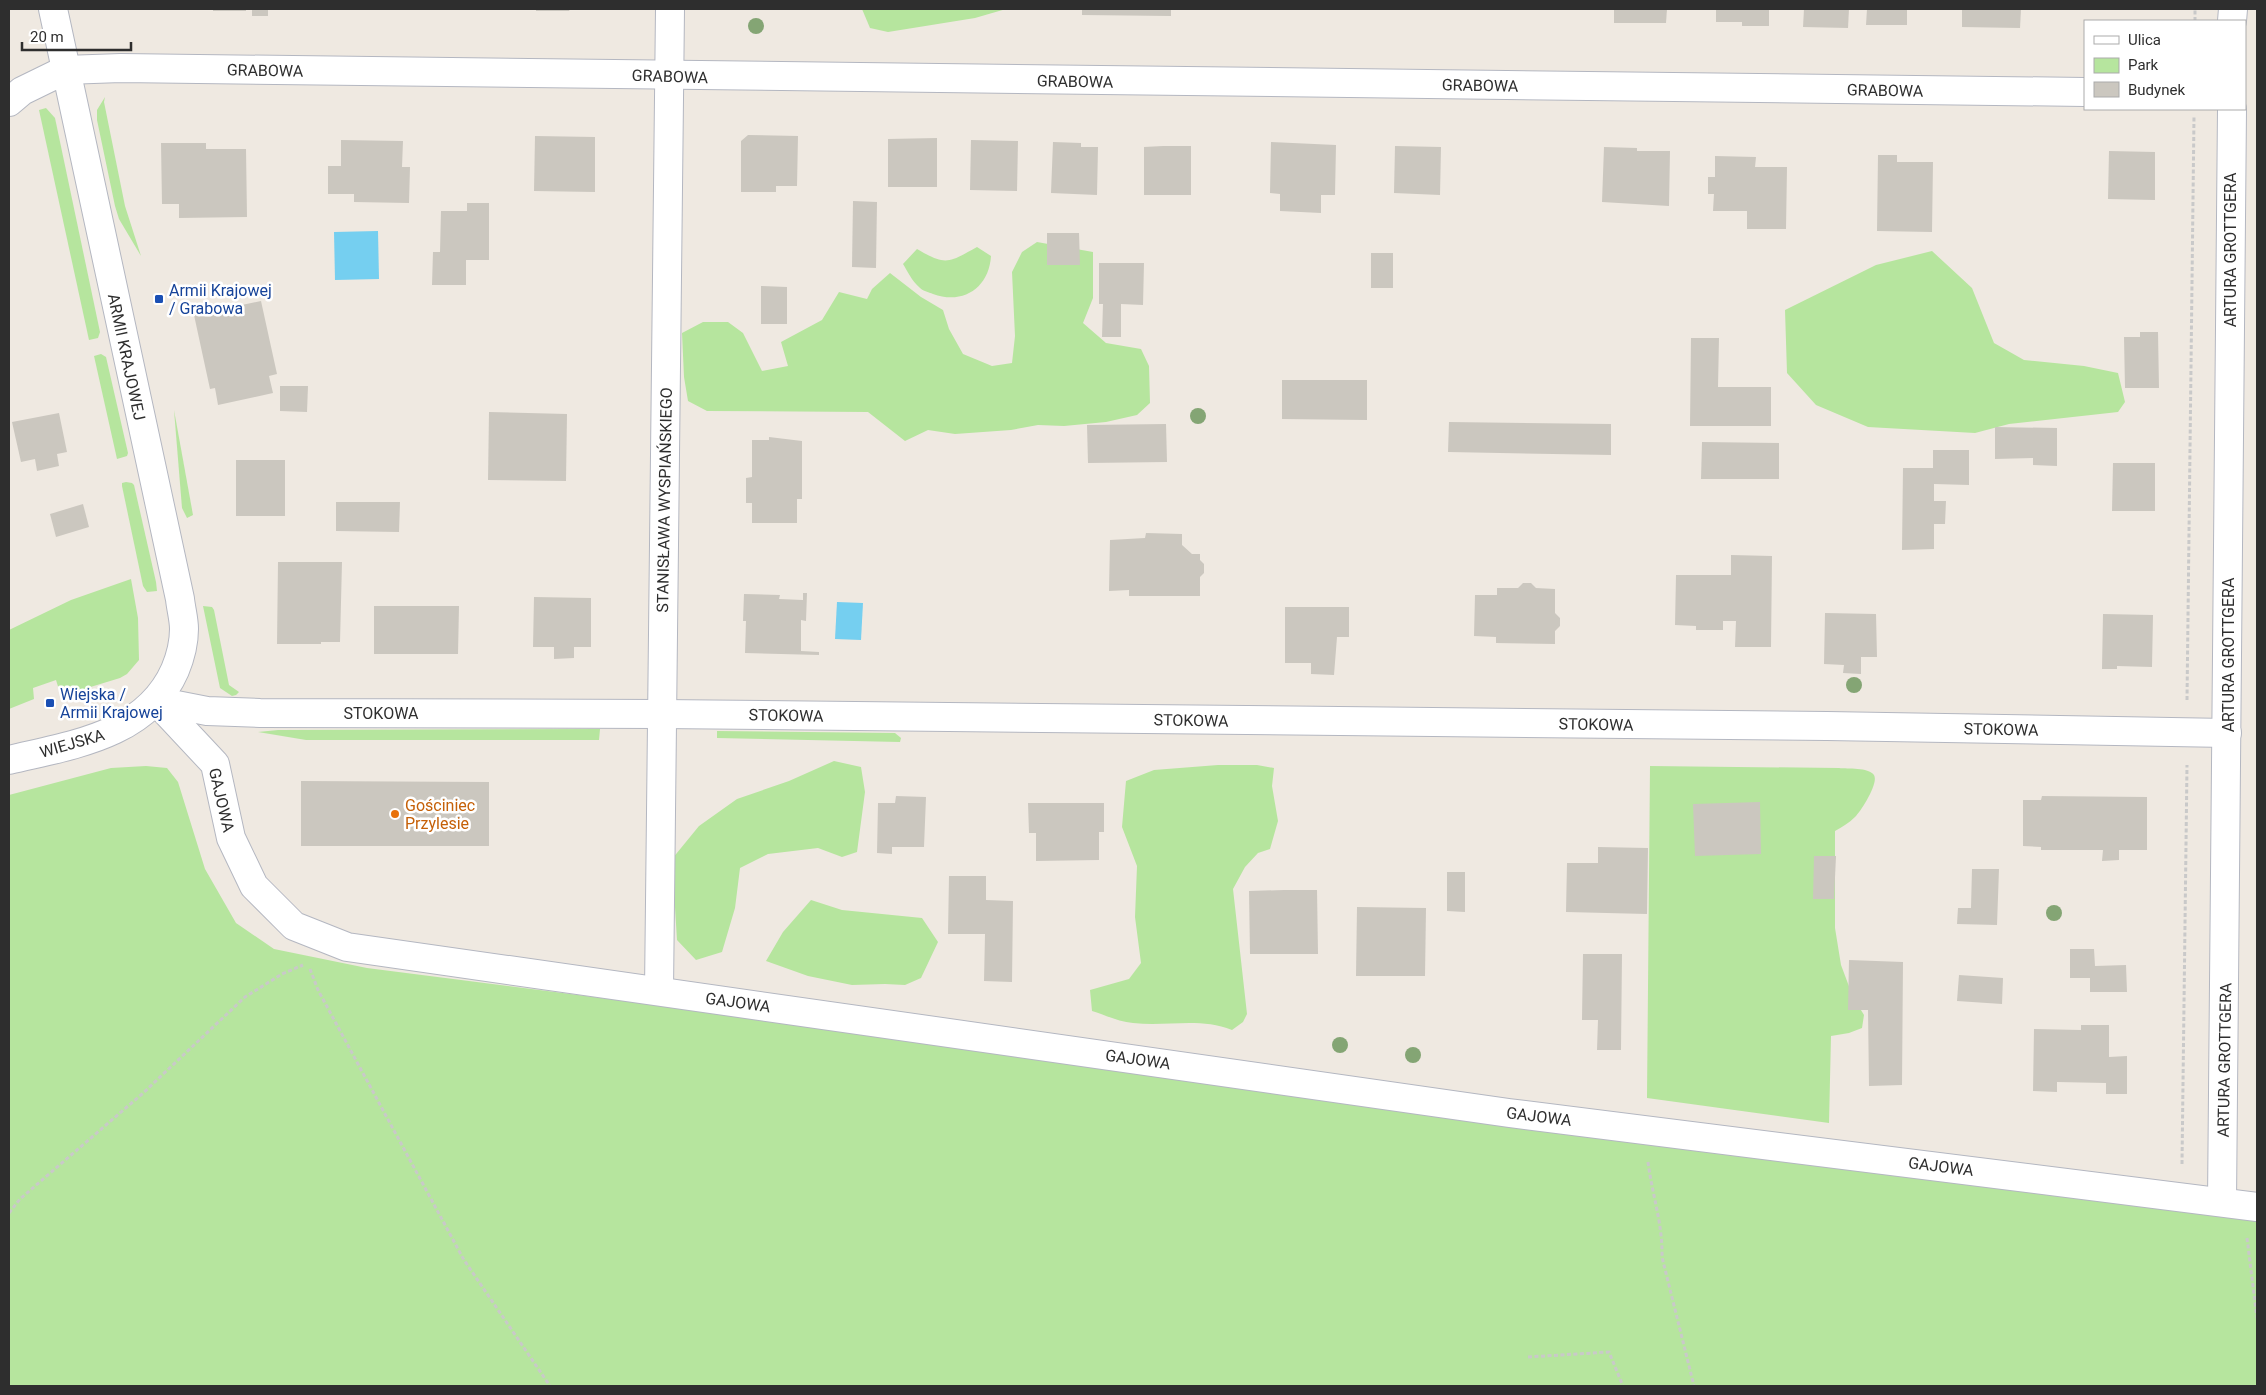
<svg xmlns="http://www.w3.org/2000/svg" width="2266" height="1395" font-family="Roboto,sans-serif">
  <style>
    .green { fill: #b6e59e }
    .water { fill: #75cff0 }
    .building { fill: #cbc7bf }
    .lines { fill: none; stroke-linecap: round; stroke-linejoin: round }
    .minor-casing { stroke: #b4b7c1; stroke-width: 30 }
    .tertiary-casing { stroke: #b4b7c1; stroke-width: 30 }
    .path { stroke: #c9c9c9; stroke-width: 3; stroke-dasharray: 4 2.5; stroke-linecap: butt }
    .minor { stroke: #fff; stroke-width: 28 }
    .tertiary { stroke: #fff; stroke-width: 28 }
    .tree { fill: #84a574 }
    .transit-dot { fill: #1a4fb4; stroke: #fff; stroke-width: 2 }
    .food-dot { fill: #e8710a; stroke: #fff; stroke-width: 2 }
    .labels { text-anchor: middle; stroke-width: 5; stroke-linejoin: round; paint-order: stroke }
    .street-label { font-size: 16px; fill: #2e2e2e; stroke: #fff }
    .transit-label { font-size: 16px; fill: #164399; stroke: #fff; text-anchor: start }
    .food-label { font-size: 16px; fill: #c56008; stroke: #fff; text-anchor: start }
  </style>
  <rect width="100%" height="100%" fill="#efe9e1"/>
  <g class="green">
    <path d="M862,9H1006L975,18L888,32L870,28Z"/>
    <path d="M105,97L104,102L125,206L141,256L119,219L115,206L97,120V110Z"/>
    <path d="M46,108L55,118L100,332L98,338L89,340L39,110Z"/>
    <path d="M1037,242L1093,252V298L1083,323L1106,343L1141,349L1149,366L1150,403L1137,415L1106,422L1064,426L1038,425L1011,430L955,434L928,430L905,441L868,412L707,411L688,401L684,377L682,333L703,322H728L743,333L762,371L788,366L781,342L822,320L839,292L867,299L872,289L890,273L921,297L943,310L949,329L963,354L992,366L1012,363L1015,336L1012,272L1022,252Z"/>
    <path d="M977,247L991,256C989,288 963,305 933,294C929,292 922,291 919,287C912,281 908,272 903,264L917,249C946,266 948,263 977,247Z"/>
    <path d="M1932,251L1972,288L1994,343L2024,360L2084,366L2118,373L2125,402L2118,412L2009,424L1975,433L1868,427L1816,405L1787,373L1785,310L1876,265Z"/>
    <path d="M101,354L106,357L128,453L127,456L117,459L94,356Z"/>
    <path d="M174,410L193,515L187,518L182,508Z"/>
    <path d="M126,482L132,483L134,485L156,582L157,591L147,592L143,586L122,486V483Z"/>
    <path d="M131,579L138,618L139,660L127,674L120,678L61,696L56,680L33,688L34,699L9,709V630L71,600Z"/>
    <path d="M203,606L212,607L214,610L229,685L239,692L236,695L232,696L220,688Z"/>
    <path d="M600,729L599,740H306L258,732L278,730Z"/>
    <path d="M717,731L895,733L901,738L900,742L717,738Z"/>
    <path d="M834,761L861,767L865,792L857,852L842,857L818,848L768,854L740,868L735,908L722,952L696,960L677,940L672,859L699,826L737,799L789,781Z"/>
    <path d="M1218,765H1257L1274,768L1272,786L1278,821L1270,849L1258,853L1245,867L1233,889L1247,1014L1243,1022L1232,1030C1199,1017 1167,1027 1133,1023C1119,1022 1105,1015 1092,1011L1090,990L1129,979L1141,963L1135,917L1137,866L1122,827L1126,781L1154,770Z"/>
    <path d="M146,766L167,768L178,782L205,869L236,923L274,949L367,968L2257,1210V1386H9V795L111,768Z"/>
    <path d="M1650,766L1839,768C1848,769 1868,767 1874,775C1879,783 1861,811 1855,817C1849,823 1842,827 1835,831V928L1841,965L1853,997L1864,1015L1862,1028L1849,1033L1831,1036L1829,1123L1647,1098Z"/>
    <path d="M811,900L842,910L922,918L938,942L921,978L905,985L885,984L852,985L808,976L766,961L783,932Z"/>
  </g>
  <g class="water">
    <path d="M378,231L379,279L335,280L334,232Z"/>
    <path d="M837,602L863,603L861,640L835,639Z"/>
  </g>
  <g class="building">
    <rect x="213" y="9" width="33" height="2"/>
    <rect x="252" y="9" width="16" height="7"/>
    <path d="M536,9H570L569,11H536Z"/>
    <path d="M1082,9H1171V16L1082,15Z"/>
    <path d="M1614,9H1667L1666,23H1614Z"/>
    <path d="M1716,9H1769V26H1742V22H1716Z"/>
    <path d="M1804,9H1849L1848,28L1803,27Z"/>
    <path d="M1867,9H1907V25H1866Z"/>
    <path d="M1962,9H2021L2020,28L1962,27Z"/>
    <path d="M748,135L798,136L797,186H776V192H741V141Z"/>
    <path d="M535,136L595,137V192L534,191Z"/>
    <path d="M937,138V187H888V139Z"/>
    <path d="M341,140L403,141L402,167H410L409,203L354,202V194H328V166H341Z"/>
    <path d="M971,140L1018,141L1017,191L970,190Z"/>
    <path d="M1053,142L1081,143V147H1098L1097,195L1051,193Z"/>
    <path d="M1271,142L1336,145L1335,195H1321V213L1280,211V194L1270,193Z"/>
    <path d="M161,143H206V149H246L247,217L179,218V204H162Z"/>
    <path d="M1163,146H1191V195H1144V147Z"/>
    <path d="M1395,146L1441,147L1440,195L1394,193Z"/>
    <path d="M1604,147L1637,148V151H1670L1669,206L1602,202Z"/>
    <path d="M2109,151L2155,152V200L2108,199Z"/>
    <path d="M1878,155H1897V162H1933L1932,232L1877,231Z"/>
    <path d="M1715,156L1756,157L1755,167H1787L1786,229H1747V211H1713L1714,194H1708V177H1715Z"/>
    <path d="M853,201L877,202L876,268L852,267Z"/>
    <path d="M467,203H489V260H466V285H432L433,252H440L441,211H467Z"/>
    <path d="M1047,233H1079L1080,265H1047Z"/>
    <rect x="1371" y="253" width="22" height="35"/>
    <path d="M1099,263H1144L1143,305L1121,304V337H1102L1103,304H1099Z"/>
    <path d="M761,286L787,287V324H761Z"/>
    <path d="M261,301L277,374L269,376L273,393L218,405L215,388L210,389L194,315Z"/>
    <path d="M2140,332H2158L2159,388H2125L2124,337H2140Z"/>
    <path d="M1691,338H1719L1718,387H1771V426H1690Z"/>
    <path d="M1282,380H1367V420L1282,419Z"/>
    <path d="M280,386H308L307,412L280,411Z"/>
    <path d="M489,412L567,414L566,481L488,480Z"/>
    <path d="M59,413L67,452L57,454L59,466L37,471L35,459L21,462L12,422Z"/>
    <path d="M1449,422L1611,424V455L1448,452Z"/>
    <path d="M1166,424L1167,462L1088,463L1087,425Z"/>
    <path d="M1995,427L2057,428V466L2033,465V458L1995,459Z"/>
    <path d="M769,437L802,441V499H797V523H752V503H746V478L752,477V440H769Z"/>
    <path d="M1702,442L1779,443V479H1701Z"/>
    <path d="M1933,450H1969V485L1934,484V501H1946L1945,524H1934V549L1902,550L1903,468H1933Z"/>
    <rect x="236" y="460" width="49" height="56"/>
    <path d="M2113,463H2155V511H2112Z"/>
    <path d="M336,502H400L399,532L336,531Z"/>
    <path d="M83,504L89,527L56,537L50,514Z"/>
    <path d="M1146,533L1182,534V545L1192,554H1200V560L1204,564V573L1200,577V596H1129V590L1109,591L1110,540L1145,538Z"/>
    <path d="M1731,555L1772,556L1771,647H1735L1736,621H1723V630H1696V626L1675,625L1676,575H1731Z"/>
    <path d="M278,562H342L340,642H321V644H277Z"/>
    <path d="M1523,583H1531L1536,588L1555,589V613L1560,618V626L1555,631V644L1496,643V637L1474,636L1475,595H1497V588H1518Z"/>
    <path d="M803,593H807L806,621L801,620V651L819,652V655L745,653L746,621H743L744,594L780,595L779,599L803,600Z"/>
    <path d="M534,597L591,598V647H574V658L554,659V647H533Z"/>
    <path d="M374,606H459L458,654H374Z"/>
    <path d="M1285,607H1349V637H1337L1334,675L1311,674V663H1285Z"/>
    <path d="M1825,613L1876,614L1877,657H1861V674L1843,673L1844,665L1824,664Z"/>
    <path d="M2103,614L2153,615L2152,667L2117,666V669H2102Z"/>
    <path d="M301,781L489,782V846H301Z"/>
    <path d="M896,796L926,797L924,847H892V854L877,853L878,803H895Z"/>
    <path d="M2042,796L2147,797V850H2119V860L2102,861L2103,850H2041V847L2023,846V800H2041Z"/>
    <path d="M1760,802L1761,854L1695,856L1693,804Z"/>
    <path d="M1028,803H1104V832H1099V860L1036,861V833H1029Z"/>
    <path d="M1598,847L1648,848L1647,914L1566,912L1567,863H1598Z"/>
    <path d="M1814,856H1836L1834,899H1813Z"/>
    <path d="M1972,869H1999L1997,925L1957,924L1958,908H1971Z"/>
    <path d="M1447,872H1465V912L1447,911Z"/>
    <path d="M949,876H986V900L1013,901L1012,982L984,981L985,934H948Z"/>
    <path d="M1284,890H1317L1318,954H1250L1249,891Z"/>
    <path d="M1357,907L1426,908L1425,976H1356Z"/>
    <path d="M2070,949H2094L2095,966L2126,965L2127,992H2090V978H2070Z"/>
    <path d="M1583,954H1622L1621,1050H1597L1598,1020H1582Z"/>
    <path d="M1849,960L1903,962L1902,1085L1869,1086L1868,1010H1848Z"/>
    <path d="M1959,975L2003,978L2002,1004L1957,1001Z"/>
    <path d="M2081,1025H2109V1057L2127,1056V1094H2106V1083L2057,1082V1092L2033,1091L2034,1029L2081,1030Z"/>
  </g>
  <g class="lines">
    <g class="minor-casing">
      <g id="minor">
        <path d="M2232,21L2233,9"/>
        <path d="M9,102L22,91L65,70L121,68L2085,92"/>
        <path d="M156,701L215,764L231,838L254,886L294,926L347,947L1509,1113L2257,1207"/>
        <path d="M156,701L207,711L260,713L661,714L1827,726L2227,733"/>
        <path d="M659,991L670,9"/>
        <path d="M2222,1202L2232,109"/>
      </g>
    </g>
    <g class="tertiary-casing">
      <path id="tertiary" d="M9,760C71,745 146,736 175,670C180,658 184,643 184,629C184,619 181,609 180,599L53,9"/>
    </g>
    <g class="path">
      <path d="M2195,21V9"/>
      <path d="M2187,700L2194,116"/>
      <path d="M310,969L318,990L464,1260L550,1386"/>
      <path d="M1648,1162C1652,1194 1663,1225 1662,1257L1694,1386"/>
      <path d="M2182,1164L2187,765"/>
      <path d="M9,1213L20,1199L142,1094L245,997L282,974L303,965"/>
      <path d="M2247,1238L2257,1318"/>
      <path d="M1528,1357L1609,1352L1623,1386"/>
    </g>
    <use href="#minor" class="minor"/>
    <use href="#tertiary" class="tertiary"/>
  </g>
  <g class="tree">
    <circle cx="756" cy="26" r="8"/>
    <circle cx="1198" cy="416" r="8"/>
    <circle cx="1854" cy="685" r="8"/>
    <circle cx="2054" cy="913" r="8"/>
    <circle cx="1340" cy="1045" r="8"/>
    <circle cx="1413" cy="1055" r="8"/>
  </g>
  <g class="transit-dot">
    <rect x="154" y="294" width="10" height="10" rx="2.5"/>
    <rect x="45" y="698" width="10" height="10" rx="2.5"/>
  </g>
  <circle class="food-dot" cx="395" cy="814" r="5"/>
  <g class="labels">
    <g class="street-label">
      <text transform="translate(265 70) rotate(1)" y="6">GRABOWA</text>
      <text transform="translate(670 76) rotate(2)" y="6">GRABOWA</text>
      <text transform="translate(1075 81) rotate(1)" y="6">GRABOWA</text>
      <text transform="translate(1480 85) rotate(1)" y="6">GRABOWA</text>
      <text transform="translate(1885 90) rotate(1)" y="6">GRABOWA</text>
      <text transform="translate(2230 250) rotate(-90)" y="6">ARTURA GROTTGERA</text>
      <text transform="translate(127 357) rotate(78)" y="6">ARMII KRAJOWEJ</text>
      <text transform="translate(664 500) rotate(-89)" y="6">STANISŁAWA WYSPIAŃSKIEGO</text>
      <text transform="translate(2228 655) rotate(-90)" y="6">ARTURA GROTTGERA</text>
      <text x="381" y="719">STOKOWA</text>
      <text transform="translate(786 715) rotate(1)" y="6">STOKOWA</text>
      <text transform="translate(1191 720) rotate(1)" y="6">STOKOWA</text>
      <text transform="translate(1596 724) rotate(1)" y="6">STOKOWA</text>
      <text transform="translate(2001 729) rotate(1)" y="6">STOKOWA</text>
      <text transform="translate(72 743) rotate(-16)" y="6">WIEJSKA</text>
      <text transform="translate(222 800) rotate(77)" y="6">GAJOWA</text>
      <text transform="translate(738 1002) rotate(8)" y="6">GAJOWA</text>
      <text transform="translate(1138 1059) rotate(8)" y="6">GAJOWA</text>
      <text transform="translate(2224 1060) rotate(-89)" y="6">ARTURA GROTTGERA</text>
      <text transform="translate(1539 1116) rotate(7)" y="6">GAJOWA</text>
      <text transform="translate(1941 1166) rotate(7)" y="6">GAJOWA</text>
    </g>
    <g class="transit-label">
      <text x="169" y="296">Armii Krajowej<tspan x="169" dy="18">/ Grabowa</tspan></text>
      <text x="60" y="700">Wiejska /<tspan x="60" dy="18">Armii Krajowej</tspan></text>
    </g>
    <g class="food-label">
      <text x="405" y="811">Gościniec<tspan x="405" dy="18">Przylesie</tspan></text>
    </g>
  </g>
  <rect width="2266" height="1395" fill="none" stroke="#2e2e2e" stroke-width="20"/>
  <rect x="2084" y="20" width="162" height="90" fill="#ffffff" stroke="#ababab"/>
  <rect x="2094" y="36" width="25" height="8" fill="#ffffff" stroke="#ababab"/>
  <text x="2128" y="45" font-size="15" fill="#2e2e2e">Ulica</text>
  <rect x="2094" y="58" width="25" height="15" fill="#b6e59e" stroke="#ababab"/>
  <text x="2128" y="70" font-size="15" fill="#2e2e2e">Park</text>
  <rect x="2094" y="82" width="25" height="15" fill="#cbc7bf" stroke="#ababab"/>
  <text x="2128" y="95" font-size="15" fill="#2e2e2e">Budynek</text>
  <path d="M22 42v8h109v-8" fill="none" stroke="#2e2e2e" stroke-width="2.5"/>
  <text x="30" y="42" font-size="15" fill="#2e2e2e" stroke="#ffffff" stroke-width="4" paint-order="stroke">20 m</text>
</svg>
